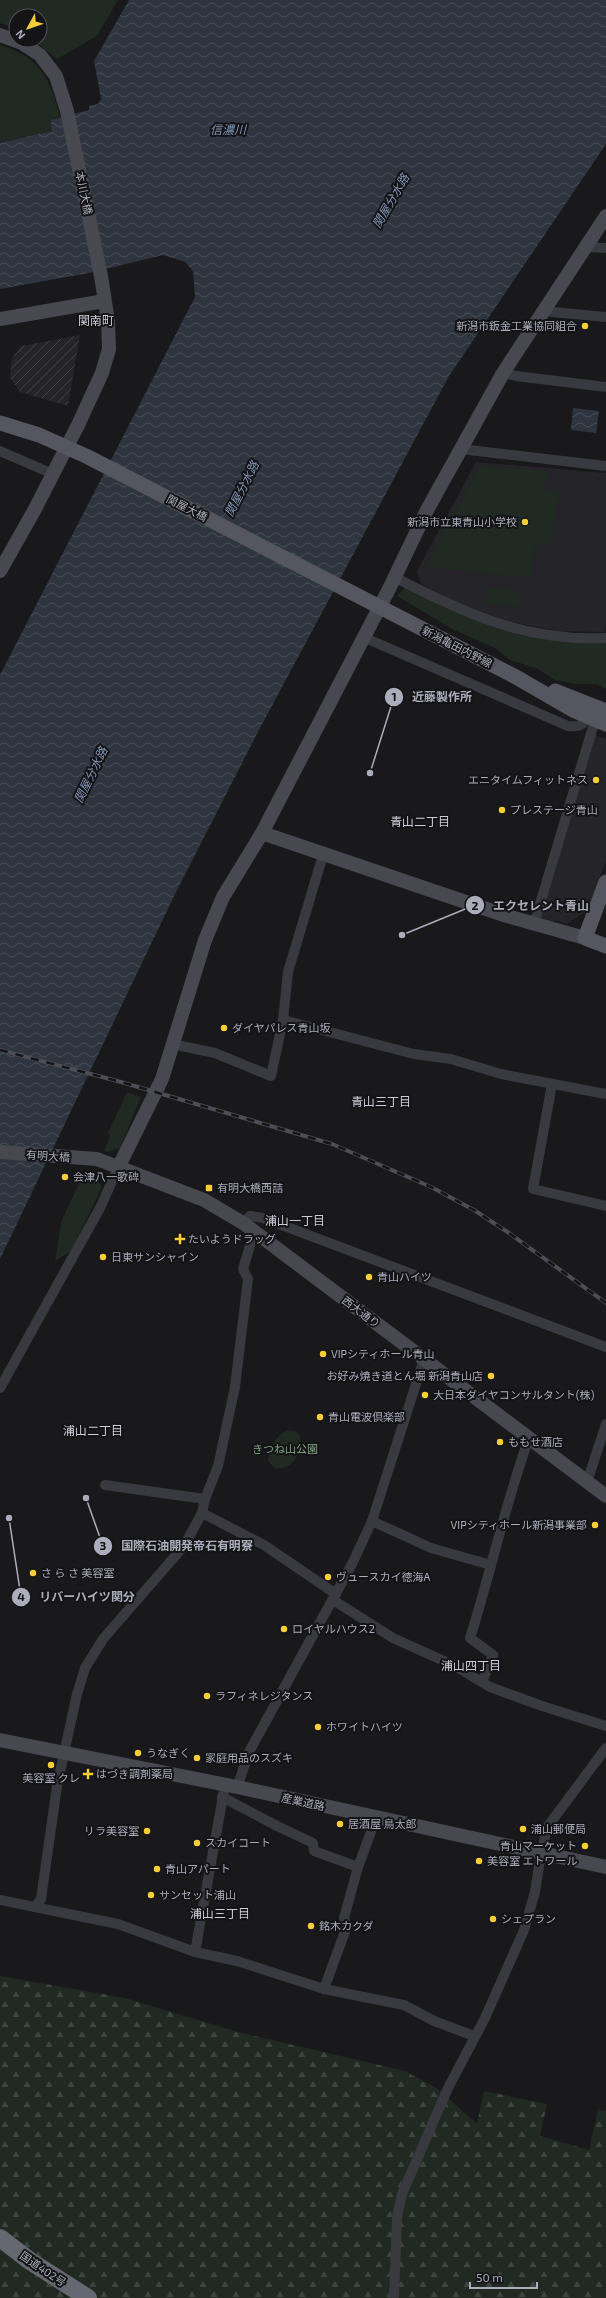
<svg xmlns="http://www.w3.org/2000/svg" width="606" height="2298" font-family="'Exo 2','Noto Sans JP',sans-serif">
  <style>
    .built { fill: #252428 }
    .industrial { fill: url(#industrial-furrows) }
    .green { fill: #202922 }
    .forest { fill: url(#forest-firs) }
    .water { fill: url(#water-waves) }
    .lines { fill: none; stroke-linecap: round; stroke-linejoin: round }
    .street { stroke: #393a40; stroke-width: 10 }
    .secondary { stroke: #474850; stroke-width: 14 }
    .primary { stroke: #55565f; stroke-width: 15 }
    .highway { stroke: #656771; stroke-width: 18 }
    .rail-casing { stroke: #4c4d55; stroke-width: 4 }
    .rail { stroke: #141316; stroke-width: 2.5; stroke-dasharray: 8; stroke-linecap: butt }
    .poi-dot { fill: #f7ce35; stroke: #141316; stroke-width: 1.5 }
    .labels { text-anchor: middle; stroke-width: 4; stroke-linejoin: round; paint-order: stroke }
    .street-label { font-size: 11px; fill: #abadbb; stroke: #141316 }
    .poi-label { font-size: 11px; fill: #abadbb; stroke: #141316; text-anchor: start }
    .park-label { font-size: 11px; fill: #81a688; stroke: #141316 }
    .water-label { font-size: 12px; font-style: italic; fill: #8197b6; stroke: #141316 }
    .neighbourhood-label { font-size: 12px; fill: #cccdd7; stroke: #141316 }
    .leader { fill: none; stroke: #abadbb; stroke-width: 1.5 }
    .callout-dot { fill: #abadbb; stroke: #141316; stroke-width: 1.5 }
    .mark-label { font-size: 12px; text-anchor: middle; font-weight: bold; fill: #111 }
    .callout-label { font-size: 12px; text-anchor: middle; font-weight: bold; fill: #abadbb; stroke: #141316; stroke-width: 4; stroke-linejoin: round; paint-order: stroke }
  </style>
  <defs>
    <pattern id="industrial-furrows" width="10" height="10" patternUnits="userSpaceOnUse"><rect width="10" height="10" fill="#252428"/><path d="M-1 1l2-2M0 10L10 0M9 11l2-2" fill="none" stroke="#424145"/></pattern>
    <pattern id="forest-firs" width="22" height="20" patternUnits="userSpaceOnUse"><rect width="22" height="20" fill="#202922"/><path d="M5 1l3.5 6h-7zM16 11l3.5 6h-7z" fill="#3e4540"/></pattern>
    <pattern id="water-waves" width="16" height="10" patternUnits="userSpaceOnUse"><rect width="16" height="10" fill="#2e353f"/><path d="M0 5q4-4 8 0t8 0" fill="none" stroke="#4a5059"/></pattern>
  </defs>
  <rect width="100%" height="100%" fill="#19181b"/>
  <g class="built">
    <path d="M476,462L606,473V624L604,632L557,631L503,620L458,603L421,584L417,571Z"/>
    <path d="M595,735L606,739V862L587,911L567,924L555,920L553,923L541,918Z"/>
  </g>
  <path class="industrial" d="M80,335L68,406L20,392L10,378L12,359L21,346Z"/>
  <g class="green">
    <path d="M0,0H118L97,36L57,59L34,40H40V16H16V29L0,23Z"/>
    <path d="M0,45C41,58 50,78 60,117L51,120L53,131L0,143Z"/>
    <path d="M480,466L548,471L546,489L559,491L552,545H534L531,578L426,567Z"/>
    <path d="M406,586L476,619L606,641V689L596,684H575L555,680L538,669L510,660L495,648L454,630L397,596Z"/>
    <path d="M487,587L521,590L520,606L485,603Z"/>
    <path d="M127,1092L141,1097L120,1148L108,1152L104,1151L110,1136L108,1133Z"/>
    <path d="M85,1171L94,1175L102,1187L71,1251L55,1261L61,1222Z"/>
    <path d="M289,1430L297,1432L300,1436C303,1452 292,1472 274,1468L268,1460C271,1447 275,1435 289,1430Z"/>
  </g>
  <path class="forest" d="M0,1976L125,1998L238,2032L405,2071L438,2089L477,2124L484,2091L547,2104L540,2136L589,2150L598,2109L606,2111V2298H0Z"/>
  <g class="water">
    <path d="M129,0H606V144L449,376L260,728L176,892L0,1259V675L195,297L193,271L185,262L163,255L89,273L0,289V143L52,131L51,120L89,110V106L98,104L101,99L94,61Z"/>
    <path d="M573,408L599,411L596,433L571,430Z"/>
  </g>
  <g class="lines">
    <g class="street">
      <path d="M585,247L606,248"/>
      <path d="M542,311L606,317"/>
      <path d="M503,373L516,376L606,387"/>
      <path d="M460,449L606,466"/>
      <path d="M0,451L53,474"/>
      <path d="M394,577C464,613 525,642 606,638"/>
      <path d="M363,637L568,726C579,727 582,726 589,717"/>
      <path d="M534,924L595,720"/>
      <path d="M283,1020L414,1054L451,1059L501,1074L606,1094"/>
      <path d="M172,1044L215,1053L271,1076L283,1020L288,972L323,855"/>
      <path d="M552,1084L533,1189L606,1206"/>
      <path d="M243,1223L250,1216L263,1218L606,1347"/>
      <path d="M0,1388L100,1208L118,1168"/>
      <path d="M587,1482L606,1424"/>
      <path d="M105,1485L205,1499"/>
      <path d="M202,1513L264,1545L336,1594"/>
      <path d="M372,1521L431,1548L491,1565"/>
      <path d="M333,1600L393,1638L455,1666L490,1687L542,1706L606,1726"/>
      <path d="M482,1682L493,1655L470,1638C491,1572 505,1504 529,1438"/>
      <path d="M237,1787L250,1750L352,1564L372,1521L424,1359"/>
      <path d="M222,1797L277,1826L313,1843L314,1851L358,1867"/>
      <path d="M0,1900L118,1924L195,1952L237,1961L324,1989L404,2005L434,2021L474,2036"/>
      <path d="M35,1907L41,1899L57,1786L77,1694L85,1668L103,1639L184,1546L202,1513L205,1499L218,1466L235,1387L248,1279L243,1269L254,1232"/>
      <path d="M195,1952L225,1785"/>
      <path d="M324,1989L347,1926L344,1918L358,1867L376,1818"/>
      <path d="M394,2298L397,2217L402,2194L448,2088L485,2018L524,1930L535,1892L541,1853L548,1826L606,1748"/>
    </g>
    <g class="secondary">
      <path d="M0,35L22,43L40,55L56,76L67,111L101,276L108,321L109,349L102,373L78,425L35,509L0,571"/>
      <path d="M0,319L104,301"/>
      <path d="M262,833L507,916L585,938"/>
      <path d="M0,1152L97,1159L204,1200L243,1223L606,1496"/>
      <path d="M118,1168L162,1079L205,940L223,897L262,833L389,589L426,512L503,373L606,216"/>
      <path d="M0,1740L237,1787L606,1867"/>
    </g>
    <g class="primary">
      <path d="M0,423L39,435L86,456L516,677L573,710L606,724"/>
      <path d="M555,691L606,711"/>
      <path d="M606,882L585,938L606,946"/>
    </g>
    <path class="highway" d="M0,2238L30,2261L88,2298"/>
    <g class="rail-casing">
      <path id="rail" d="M0,1050L121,1082L332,1144L431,1187L474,1210L509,1233L606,1303"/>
    </g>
    <use href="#rail" class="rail"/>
  </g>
  <g class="poi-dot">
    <circle cx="585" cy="326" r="4"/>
    <circle cx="525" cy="522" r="4"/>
    <circle cx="596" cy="780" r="4"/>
    <circle cx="502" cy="810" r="4"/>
    <circle cx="224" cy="1028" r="4"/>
    <circle cx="65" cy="1177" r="4"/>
    <rect x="205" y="1184" width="8" height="8" rx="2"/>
    <path d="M178 1233h4v4h4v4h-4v4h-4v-4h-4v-4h4z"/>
    <circle cx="103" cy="1257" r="4"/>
    <circle cx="369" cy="1277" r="4"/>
    <circle cx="323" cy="1354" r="4"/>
    <circle cx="491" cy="1376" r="4"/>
    <circle cx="425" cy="1395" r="4"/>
    <circle cx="320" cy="1417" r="4"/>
    <circle cx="500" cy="1442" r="4"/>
    <circle cx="595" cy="1525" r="4"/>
    <circle cx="33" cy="1573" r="4"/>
    <circle cx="328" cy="1577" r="4"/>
    <circle cx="284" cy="1629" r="4"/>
    <circle cx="207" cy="1696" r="4"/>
    <circle cx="318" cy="1727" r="4"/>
    <circle cx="138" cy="1753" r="4"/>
    <circle cx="197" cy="1758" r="4"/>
    <circle cx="51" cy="1765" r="4"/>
    <path d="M86 1768h4v4h4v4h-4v4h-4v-4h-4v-4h4z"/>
    <circle cx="340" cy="1824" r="4"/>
    <circle cx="523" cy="1829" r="4"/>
    <circle cx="147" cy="1831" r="4"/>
    <circle cx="197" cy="1843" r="4"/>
    <circle cx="585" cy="1846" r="4"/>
    <circle cx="479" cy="1861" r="4"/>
    <circle cx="157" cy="1869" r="4"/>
    <circle cx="151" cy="1895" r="4"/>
    <circle cx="493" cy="1919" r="4"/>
    <circle cx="311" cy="1926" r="4"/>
  </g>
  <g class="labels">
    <g class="street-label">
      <text transform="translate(84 193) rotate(78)" y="4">本川大橋</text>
      <text transform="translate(187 508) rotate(27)" y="4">関屋大橋</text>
      <text transform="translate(457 647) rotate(27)" y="4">新潟亀田内野線</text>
      <text transform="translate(48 1156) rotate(4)" y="4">有明大橋</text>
      <text transform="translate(361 1312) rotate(37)" y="4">西大通り</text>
      <text transform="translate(303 1802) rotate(12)" y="4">産業道路</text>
      <text transform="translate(43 2269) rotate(34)" y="4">国道402号</text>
    </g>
    <g class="poi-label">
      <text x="577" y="330" text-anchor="end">新潟市鈑金工業協同組合</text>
      <text x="517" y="526" text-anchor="end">新潟市立東青山小学校</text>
      <text x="588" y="784" text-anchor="end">エニタイムフィットネス</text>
      <text x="510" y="814">プレステージ青山</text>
      <text x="232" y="1032">ダイヤパレス青山坂</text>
      <text x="73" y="1181">会津八一歌碑</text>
      <text x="217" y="1192">有明大橋西詰</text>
      <text x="188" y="1243">たいようドラッグ</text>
      <text x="111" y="1261">日東サンシャイン</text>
      <text x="377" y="1281">青山ハイツ</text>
      <text x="331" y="1358">VIPシティホール青山</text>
      <text x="483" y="1380" text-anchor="end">お好み焼き道とん堀 新潟青山店</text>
      <text x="433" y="1399">大日本ダイヤコンサルタント(株)</text>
      <text x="328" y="1421">青山電波倶楽部</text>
      <text x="508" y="1446">ももせ酒店</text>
      <text x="587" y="1529" text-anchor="end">VIPシティホール新潟事業部</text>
      <text x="41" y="1577">さ ら さ 美容室</text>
      <text x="336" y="1581">ヴュースカイ徳海A</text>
      <text x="292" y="1633">ロイヤルハウス2</text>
      <text x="215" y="1700">ラフィネレジタンス</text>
      <text x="326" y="1731">ホワイトハイツ</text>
      <text x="146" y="1757">うなぎく</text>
      <text x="205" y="1762">家庭用品のスズキ</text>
      <text x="96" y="1778">はづき調剤薬局</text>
      <text x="51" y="1782" text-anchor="middle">美容室 クレ</text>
      <text x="348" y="1828">居酒屋 鳥太郎</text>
      <text x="531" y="1833">浦山郵便局</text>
      <text x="139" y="1835" text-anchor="end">リラ美容室</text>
      <text x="205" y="1847">スカイコート</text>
      <text x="577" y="1850" text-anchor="end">青山マーケット</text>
      <text x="487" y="1865">美容室 エトワール</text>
      <text x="165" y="1873">青山アパート</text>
      <text x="159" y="1899">サンセット浦山</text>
      <text x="501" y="1923">シェプラン</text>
      <text x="319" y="1930">銘木カクダ</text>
    </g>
    <g class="park-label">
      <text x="285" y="1453">きつね山公園</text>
    </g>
    <g class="water-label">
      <text x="228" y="134">信濃川</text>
      <text transform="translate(391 201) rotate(-60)" y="4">関屋分水路</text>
      <text transform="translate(242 489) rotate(-63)" y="4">関屋分水路</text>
      <text transform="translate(91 775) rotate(-64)" y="4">関屋分水路</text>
    </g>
    <g class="neighbourhood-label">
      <text x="96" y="325">関南町</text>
      <text x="420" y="826">青山二丁目</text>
      <text x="381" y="1106">青山三丁目</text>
      <text x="295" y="1225">浦山一丁目</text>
      <text x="93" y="1435">浦山二丁目</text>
      <text x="471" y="1670">浦山四丁目</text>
      <text x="220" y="1918">浦山三丁目</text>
    </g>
  </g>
  <path class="leader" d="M370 773L394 697M402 935L475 905M86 1498L103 1546M9 1518L21 1597"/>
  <g class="callout-dot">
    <circle cx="370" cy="773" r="4"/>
    <circle cx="402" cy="935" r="4"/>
    <circle cx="86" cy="1498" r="4"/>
    <circle cx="9" cy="1518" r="4"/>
    <circle cx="394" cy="697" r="10"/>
    <circle cx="475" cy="905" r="10"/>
    <circle cx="103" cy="1546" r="10"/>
    <circle cx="21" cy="1597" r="10"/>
  </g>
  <g class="mark-label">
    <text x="394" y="701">1</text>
    <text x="475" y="910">2</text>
    <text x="103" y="1550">3</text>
    <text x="21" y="1601">4</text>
  </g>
  <g class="callout-label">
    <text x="442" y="701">近藤製作所</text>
    <text x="541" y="910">エクセレント青山</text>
    <text x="187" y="1550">国際石油開発帝石有明寮</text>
    <text x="87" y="1601">リバーハイツ関分</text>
  </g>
  <g transform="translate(28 28) rotate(230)"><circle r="19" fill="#141316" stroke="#505158"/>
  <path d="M0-3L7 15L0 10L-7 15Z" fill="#f7ce35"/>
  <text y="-6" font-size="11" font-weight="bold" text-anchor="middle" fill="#abadbb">N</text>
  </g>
  <path d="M470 2282v6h67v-6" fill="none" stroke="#abadbb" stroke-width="2"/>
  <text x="476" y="2282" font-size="12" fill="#abadbb" stroke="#141316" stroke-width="3" paint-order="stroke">50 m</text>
</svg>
